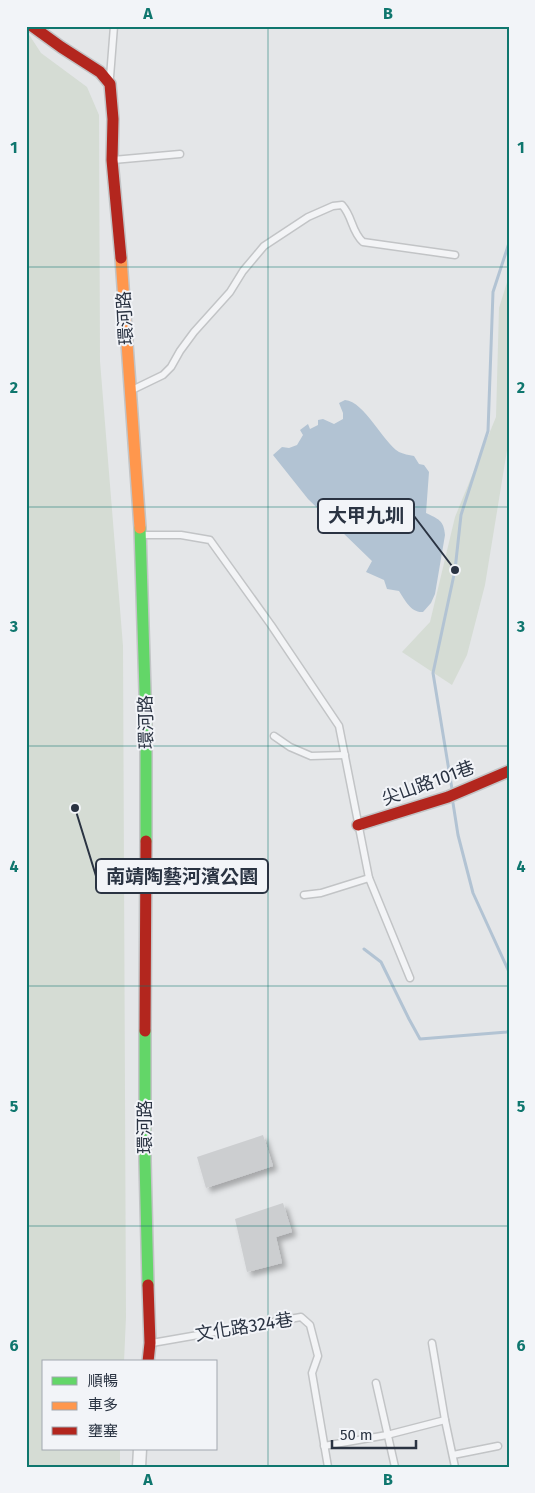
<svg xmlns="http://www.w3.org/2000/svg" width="535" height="1493" font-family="'Fira Sans','Noto Sans TC',sans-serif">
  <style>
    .green { fill: #d5dcd4 }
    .water { fill: #b2c3d3 }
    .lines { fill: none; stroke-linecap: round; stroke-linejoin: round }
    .stream { stroke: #b2c3d3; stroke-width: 3 }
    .building { fill: #ccced0; filter: url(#shadow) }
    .lane-casing { stroke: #c2c4c6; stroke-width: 9 }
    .street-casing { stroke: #c2c4c6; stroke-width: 15 }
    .fast-casing { stroke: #c2c4c6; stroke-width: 14 }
    .slow-casing { stroke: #c2c4c6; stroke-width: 14 }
    .jam-casing { stroke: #c2c4c6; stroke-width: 14 }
    .lane { stroke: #f3f4f6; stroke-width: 6 }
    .street { stroke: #f3f4f6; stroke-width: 12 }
    .fast { stroke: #63d668; stroke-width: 11 }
    .slow { stroke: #ff974d; stroke-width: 11 }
    .jam { stroke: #b3261e; stroke-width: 11 }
    .grid { fill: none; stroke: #0f766e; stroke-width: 1; stroke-opacity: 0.55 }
    .labels { text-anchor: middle; stroke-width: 4; stroke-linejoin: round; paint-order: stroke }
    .street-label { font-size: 18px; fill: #2a3342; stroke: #f2f4f8 }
    .leader { fill: none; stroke: #2a3342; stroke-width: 2 }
    .callout-dot { fill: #2a3342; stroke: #f2f4f8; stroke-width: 2 }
    .callout { fill: #f2f4f8; stroke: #2a3342; stroke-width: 2 }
    .callout-label { font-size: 19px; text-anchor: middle; font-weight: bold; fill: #2a3342 }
    .neatline { fill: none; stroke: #0f766e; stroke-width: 2 }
    .grid-label { font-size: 16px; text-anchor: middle; font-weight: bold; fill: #0f766e }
  </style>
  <defs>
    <filter id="shadow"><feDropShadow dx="4.5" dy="4.5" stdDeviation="2.5" flood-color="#0004"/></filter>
  </defs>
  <rect width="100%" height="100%" fill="#e4e6e8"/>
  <g class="green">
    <path d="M26,30L41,53L87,87L99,115L100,361L123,646L126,1317L124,1362H44V1449H120V1467H26Z"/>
    <path d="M509,276V438L485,585L467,655L452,685L402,652L430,622L455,517L496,417L499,308Z"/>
  </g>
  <path class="water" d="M345,400C365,402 382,441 399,452C403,454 409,455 414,456L419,464L424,465L429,472L426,513C438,519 444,520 445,535L435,594L431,603L423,612C411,613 405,600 399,591L387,589L384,580L366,572L372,561L308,499L273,455L282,447L289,448L297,445L303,435L300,430L308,424L310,429L318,425V420L323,419L334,424L343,419V413L339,403Z"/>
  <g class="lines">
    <g class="stream">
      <path d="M452,789L433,673L455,570L461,515L488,431L493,292L509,243"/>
      <path d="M453,803L458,835L473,893L509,972"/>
      <path d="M364,949L381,962L409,1019L420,1039L507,1032L509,1030"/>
    </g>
  </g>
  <g class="building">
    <path d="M263,1135L273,1166L206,1188L197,1157Z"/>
    <path d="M283,1203L292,1232L276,1237L282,1263L247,1272L235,1219Z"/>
  </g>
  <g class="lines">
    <g class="lane-casing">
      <g id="lane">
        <path d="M110,77L114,26"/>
        <path d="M113,160L180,154"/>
        <path d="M132,390L163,375L171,367L180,351L194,332L230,292L243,271L264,246L308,217L333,206L342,205C353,217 351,231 363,242L455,255"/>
        <path d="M143,535H181L210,540L271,625L339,726L369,878L410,978"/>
        <path d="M274,736L290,747L311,756L345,755"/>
        <path d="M304,895L321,893L369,878"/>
        <path d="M152,1343L301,1317L310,1325L318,1356L312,1373L328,1467"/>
        <path d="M432,1343L445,1420L455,1467"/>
        <path d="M376,1383L395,1467"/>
        <path d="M324,1446L387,1435L445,1420"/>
        <path d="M453,1455L498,1446"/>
      </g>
    </g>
    <g class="street-casing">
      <path id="street" d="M139,1467L140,1449"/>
    </g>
    <g class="fast-casing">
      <g id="fast">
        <path d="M140,528L146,725V841"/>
        <path d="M145,1031V1161L148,1285"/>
      </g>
    </g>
    <g class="slow-casing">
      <path id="slow" d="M121,258L140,528"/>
    </g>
    <g class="jam-casing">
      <g id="jam">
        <path d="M32,26L61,47L100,72L110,84L113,119L112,160L121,258"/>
        <path d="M358,825L448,797L509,771"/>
        <path d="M145,1031L146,841"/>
        <path d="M148,1362L150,1343L148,1285"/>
      </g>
    </g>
    <use href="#lane" class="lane"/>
    <use href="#street" class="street"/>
    <use href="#fast" class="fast"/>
    <use href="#slow" class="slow"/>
    <use href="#jam" class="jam"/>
  </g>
  <path class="grid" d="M268,26V1467M26,267H509M26,507H509M26,746H509M26,986H509M26,1226H509"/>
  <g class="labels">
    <g class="street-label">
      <text transform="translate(125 318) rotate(-93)" y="6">環河路</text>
      <text transform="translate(146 722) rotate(-91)" y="6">環河路</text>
      <text transform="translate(428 783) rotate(-20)" y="6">尖山路101巷</text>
      <text transform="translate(145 1127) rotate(-90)" y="6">環河路</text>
      <text transform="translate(244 1327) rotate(-9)" y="6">文化路324巷</text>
    </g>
  </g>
  <path class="leader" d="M455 570L414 516M75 808L96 876"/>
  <g class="callout-dot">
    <circle cx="455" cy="570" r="5"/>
    <circle cx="75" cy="808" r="5"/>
  </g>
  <g class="callout">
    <rect x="318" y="499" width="96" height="34" rx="5"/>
    <rect x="96" y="859" width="172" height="34" rx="5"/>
  </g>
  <g class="callout-label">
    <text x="366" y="522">大甲九圳</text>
    <text x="182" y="883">南靖陶藝河濱公園</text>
  </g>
  <rect width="535" height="1493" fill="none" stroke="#f2f4f8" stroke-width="55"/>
  <rect x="42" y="1360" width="175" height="90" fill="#f2f4f8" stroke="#a2a7af"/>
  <rect x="52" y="1377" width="25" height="8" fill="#63d668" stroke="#a2a7af"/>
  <text x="88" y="1386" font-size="15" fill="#2a3342">順暢</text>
  <rect x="52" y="1402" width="25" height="8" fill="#ff974d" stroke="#a2a7af"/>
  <text x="88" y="1410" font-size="15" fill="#2a3342">車多</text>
  <rect x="52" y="1427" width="25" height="8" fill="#b3261e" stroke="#a2a7af"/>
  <text x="88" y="1436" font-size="15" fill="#2a3342">壅塞</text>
  <path d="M332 1440v8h84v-8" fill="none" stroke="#2a3342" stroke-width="2.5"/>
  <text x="340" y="1440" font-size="15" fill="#2a3342" stroke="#f2f4f8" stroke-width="4" paint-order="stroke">50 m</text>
  <rect x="28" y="28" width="480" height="1438" class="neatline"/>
  <g class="grid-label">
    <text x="148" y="19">A</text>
    <text x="388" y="19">B</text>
    <text x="14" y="153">1</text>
    <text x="521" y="153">1</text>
    <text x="14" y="393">2</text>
    <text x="521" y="393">2</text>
    <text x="14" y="632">3</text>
    <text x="521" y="632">3</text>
    <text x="14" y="872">4</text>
    <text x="521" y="872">4</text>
    <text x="14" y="1112">5</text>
    <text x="521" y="1112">5</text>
    <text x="14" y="1351">6</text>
    <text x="521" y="1351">6</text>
    <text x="148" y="1485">A</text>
    <text x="388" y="1485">B</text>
  </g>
</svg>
